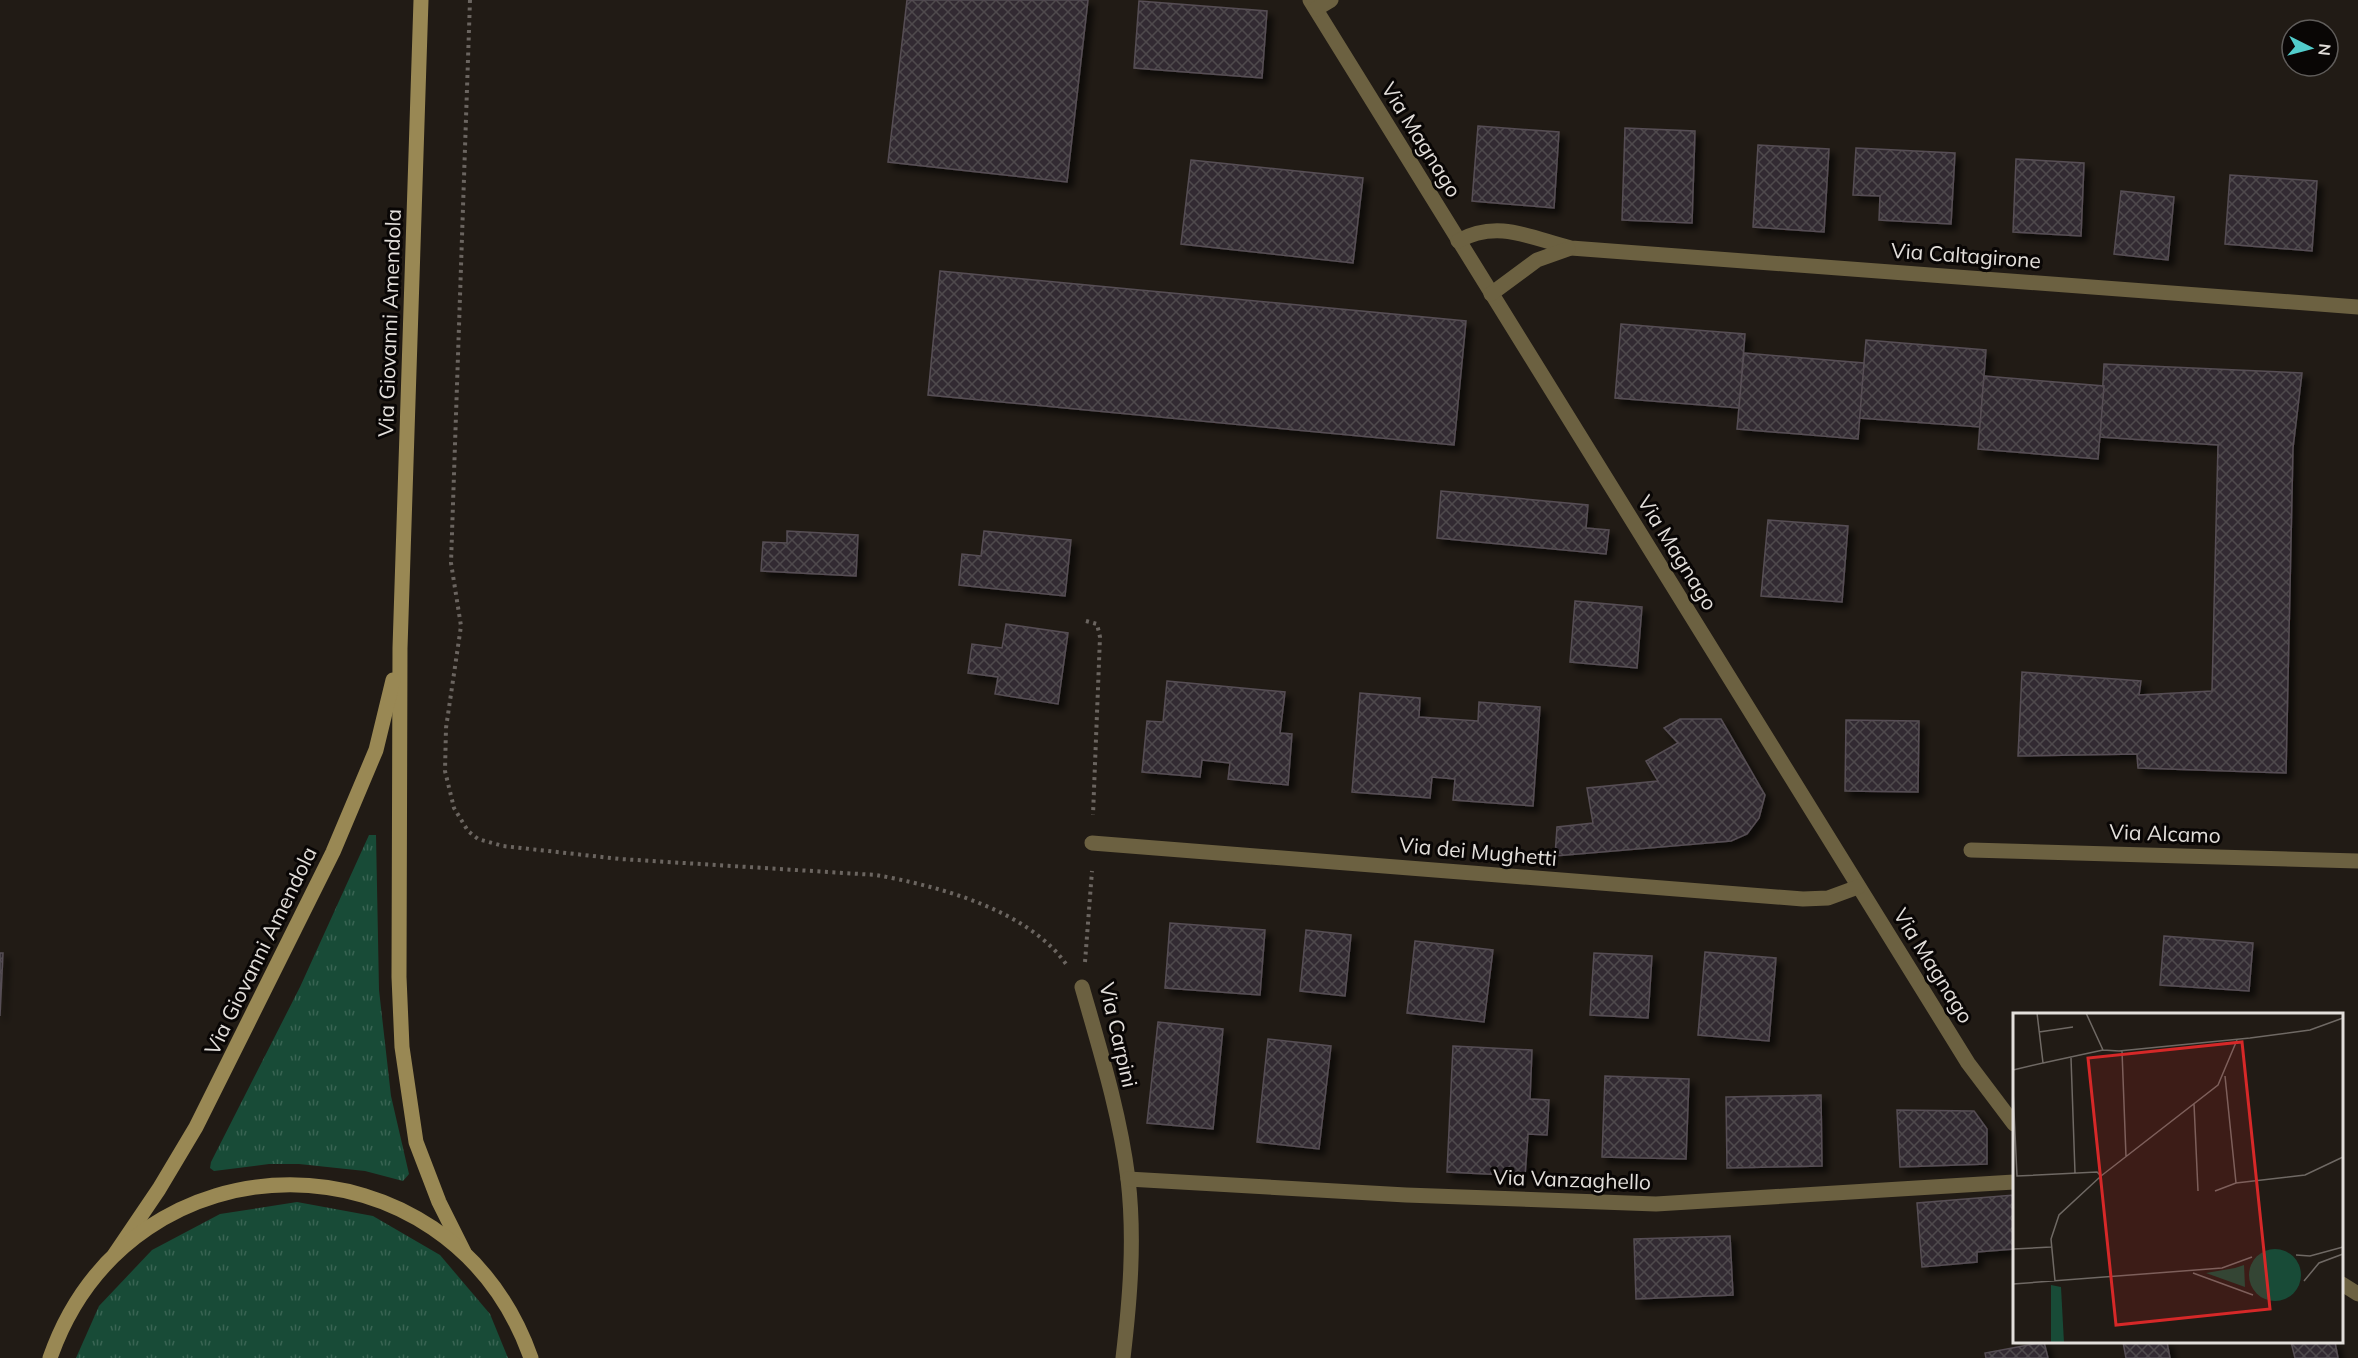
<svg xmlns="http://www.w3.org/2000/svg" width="2358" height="1358" font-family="Mulish,sans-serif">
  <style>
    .grass { fill: url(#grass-tufts) }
    .building { fill: url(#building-cross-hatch); stroke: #564e54; stroke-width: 1.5; filter: url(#shadow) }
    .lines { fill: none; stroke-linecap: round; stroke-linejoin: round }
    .path { stroke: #6b6560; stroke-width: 4; stroke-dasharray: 3 4.5; stroke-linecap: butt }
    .lane { stroke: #6c6141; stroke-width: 15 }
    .street { stroke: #6c6141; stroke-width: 15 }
    .secondary { stroke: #998854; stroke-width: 15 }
    .labels { text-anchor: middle; stroke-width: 6; stroke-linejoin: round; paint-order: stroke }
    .street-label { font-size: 21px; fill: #e3dfdb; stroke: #090605 }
    .inset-road { fill: none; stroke: #6f6964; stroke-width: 1.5 }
    .view { fill: #d62828; fill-opacity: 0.15; stroke: #d62828; stroke-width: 3 }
    .inset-edge { fill: none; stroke: #e3dfdb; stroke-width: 3 }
  </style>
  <defs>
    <pattern id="grass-tufts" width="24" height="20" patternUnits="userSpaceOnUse" patternTransform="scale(1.5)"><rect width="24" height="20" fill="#184b37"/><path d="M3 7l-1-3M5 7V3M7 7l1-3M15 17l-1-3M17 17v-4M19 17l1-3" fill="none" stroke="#396453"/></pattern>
    <pattern id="building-cross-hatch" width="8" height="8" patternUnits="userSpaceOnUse" patternTransform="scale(1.5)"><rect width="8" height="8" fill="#332c31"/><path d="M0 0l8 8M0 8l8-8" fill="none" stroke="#504a4e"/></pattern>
    <filter id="shadow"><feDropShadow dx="5.5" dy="5.5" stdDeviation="3" flood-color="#0009"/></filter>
  </defs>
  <rect width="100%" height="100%" fill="#211b15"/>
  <g class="grass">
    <path d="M369,835H376L379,990L391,1096L409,1174L403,1181L365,1171L299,1164H269L214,1171L210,1168L211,1162L300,987Z"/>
    <path d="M297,1202L373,1216L440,1255L490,1314L508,1358H76L99,1306L152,1250L220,1214Z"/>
  </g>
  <g class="building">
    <path d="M907,0H1088L1067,182L888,162Z"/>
    <path d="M1139,1L1267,11L1262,78L1134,68Z"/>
    <path d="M1478,126L1559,132L1554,208L1472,201Z"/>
    <path d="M1625,128L1695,131L1692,223L1622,220Z"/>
    <path d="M1758,145L1829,149L1824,232L1753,227Z"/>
    <path d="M1856,148L1955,153L1951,224L1879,220L1880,196L1853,195Z"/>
    <path d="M2016,159L2084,163L2081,236L2013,232Z"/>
    <path d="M1191,160L1363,178L1353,263L1181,244Z"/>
    <path d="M2230,175L2317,181L2312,251L2225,244Z"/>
    <path d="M2121,191L2174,197L2168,260L2114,254Z"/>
    <path d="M940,271L1466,321L1454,445L928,395Z"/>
    <path d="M1621,324L1745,334L1739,408L1615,398Z"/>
    <path d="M1866,340L1986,350L1980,427L1859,418Z"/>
    <path d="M1744,353L1864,363L1858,439L1737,429Z"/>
    <path d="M2104,364L2302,373L2293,448L2286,773L2138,768L2137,754L2018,756L2022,672L2141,681L2139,695L2212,691L2218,445L2100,437Z"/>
    <path d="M1984,376L2104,386L2098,459L1978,449Z"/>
    <path d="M1441,491L1588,505L1586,528L1609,530L1606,554L1437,538Z"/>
    <path d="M1768,520L1848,526L1842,602L1761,596Z"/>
    <path d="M787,531L858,535L856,576L761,571L763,542L787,543Z"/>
    <path d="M984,531L1071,540L1065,596L959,585L962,554L981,556Z"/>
    <path d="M1575,601L1642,607L1637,668L1570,662Z"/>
    <path d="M1006,624L1068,633L1058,704L995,694L998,677L968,673L972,644L1002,648Z"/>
    <path d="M1167,681L1285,692L1280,733L1292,734L1288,785L1228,779L1230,763L1202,760L1200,777L1142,772L1147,721L1163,722Z"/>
    <path d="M1360,693L1420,698L1419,717L1478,721L1479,702L1540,707L1533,806L1453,800L1455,779L1432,777L1430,798L1352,792Z"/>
    <path d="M1680,719H1721L1765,795L1759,818L1747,834L1731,841L1555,856L1557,827L1593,823L1587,788L1658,781L1646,761L1678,743L1664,728Z"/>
    <path d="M1846,720L1919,721L1918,792L1845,791Z"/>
    <path d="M1170,923L1265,930L1260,995L1165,988Z"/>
    <path d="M1306,930L1351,935L1345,996L1300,991Z"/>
    <path d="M2164,936L2253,943L2249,991L2160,985Z"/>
    <path d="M1415,941L1493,950L1484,1022L1407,1013Z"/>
    <path d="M1705,952L1776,958L1769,1041L1698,1035Z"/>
    <path d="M0,953H3L0,1016Z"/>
    <path d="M1594,953L1652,956L1648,1018L1590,1015Z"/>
    <path d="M1158,1022L1223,1029L1213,1129L1147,1123Z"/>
    <path d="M1268,1039L1331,1046L1319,1149L1257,1142Z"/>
    <path d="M1453,1046L1532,1050L1530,1099L1549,1100L1547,1135L1528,1134L1525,1176L1447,1172Z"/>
    <path d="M1605,1076L1689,1079L1686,1159L1602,1157Z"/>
    <path d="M1821,1095L1822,1166L1727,1168L1726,1097Z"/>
    <path d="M1897,1110L1974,1111L1987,1129V1164L1900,1167Z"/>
    <path d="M2014,1195V1249L1977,1252V1262L1922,1267L1917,1203Z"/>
    <path d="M1730,1236L1733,1295L1636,1299L1634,1239Z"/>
    <path d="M2044,1342L2048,1358H1986L1985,1353Z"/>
    <path d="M2123,1342H2167L2170,1358H2126Z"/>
    <path d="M2291,1342H2335L2338,1358H2295Z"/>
  </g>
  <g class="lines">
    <g class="path">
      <path d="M470,0L451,563L461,626L446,728L445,771L454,808L468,831L478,839L503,846L620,859L876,875C938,886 1028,910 1066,964"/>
      <path d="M1086,621L1097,624L1100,637L1093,815"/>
      <path d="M1085,962L1092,871"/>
    </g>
    <path class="lane" d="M1971,850L2358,861"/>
    <g class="street">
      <path d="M1310,0L1968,1063L2014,1124"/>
      <path d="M1316,9L1331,0"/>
      <path d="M1458,241C1498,219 1531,238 1571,248L2358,307"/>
      <path d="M1491,294L1537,260L1568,249"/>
      <path d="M1092,843L1803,899L1828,898L1858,887"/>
      <path d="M1082,987C1100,1050 1120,1114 1128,1179C1135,1239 1130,1299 1123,1358"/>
      <path d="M1128,1179L1406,1195L1656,1204L2014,1182"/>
      <path d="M2342,1284L2358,1294"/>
    </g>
    <g class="secondary">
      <path d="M421,0L400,648L399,977L402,1047L416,1142L439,1202L464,1252"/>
      <path d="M115,1254L159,1189L196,1127L333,852L376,750L393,680"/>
      <path d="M50,1358C131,1127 449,1127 531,1358"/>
    </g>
  </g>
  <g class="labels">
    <g class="street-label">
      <text transform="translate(1421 140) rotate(58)" y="7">Via Magnago</text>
      <text transform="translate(1966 256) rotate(4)" y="7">Via Caltagirone</text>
      <text transform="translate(390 323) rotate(-88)" y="7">Via Giovanni Amendola</text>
      <text transform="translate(1677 553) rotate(58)" y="7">Via Magnago</text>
      <text transform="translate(2165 834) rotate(2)" y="7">Via Alcamo</text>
      <text transform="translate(1478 852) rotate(5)" y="7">Via dei Mughetti</text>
      <text transform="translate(261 951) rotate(-64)" y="7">Via Giovanni Amendola</text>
      <text transform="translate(1933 966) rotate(58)" y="7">Via Magnago</text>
      <text transform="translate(1118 1035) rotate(77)" y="7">Via Carpini</text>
      <text transform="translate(1572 1180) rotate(2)" y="7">Via Vanzaghello</text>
    </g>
  </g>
  <g transform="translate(2013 1013)">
    <rect width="330" height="330" fill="#211b15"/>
    <path d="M236 262a26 26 0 1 1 52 0a26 26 0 1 1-52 0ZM231,252L232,274L193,260L222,255Z" fill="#184b37"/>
    <path d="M38,272L48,274L51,330H38Z" fill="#184b37"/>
    <path class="inset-road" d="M73,0L90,37L106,38L237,25L297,17L330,5M26,19L60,14M109,38L113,144M58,45L62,160M30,50L90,37M0,57L30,50L24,0M212,63L223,170M0,77L4,163L84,159L88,163M181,91L185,178M202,178L223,170L292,162L330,144M0,236L38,234M283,242L297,243L330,234M180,260L240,282M42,268L38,226L46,202L88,163L205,72L224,27M291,268L306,250L330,241M0,271L209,255L239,244"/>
    <path class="view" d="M229,29L257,296L103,312L75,45Z"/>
    <rect width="330" height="330" class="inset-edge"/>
  </g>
  <g transform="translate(2310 48) rotate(96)"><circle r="28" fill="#090605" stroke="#605d5b" stroke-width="1.5"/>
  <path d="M0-4.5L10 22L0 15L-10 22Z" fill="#52cdcc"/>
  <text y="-9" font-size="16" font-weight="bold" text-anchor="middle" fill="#e3dfdb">N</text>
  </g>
</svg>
